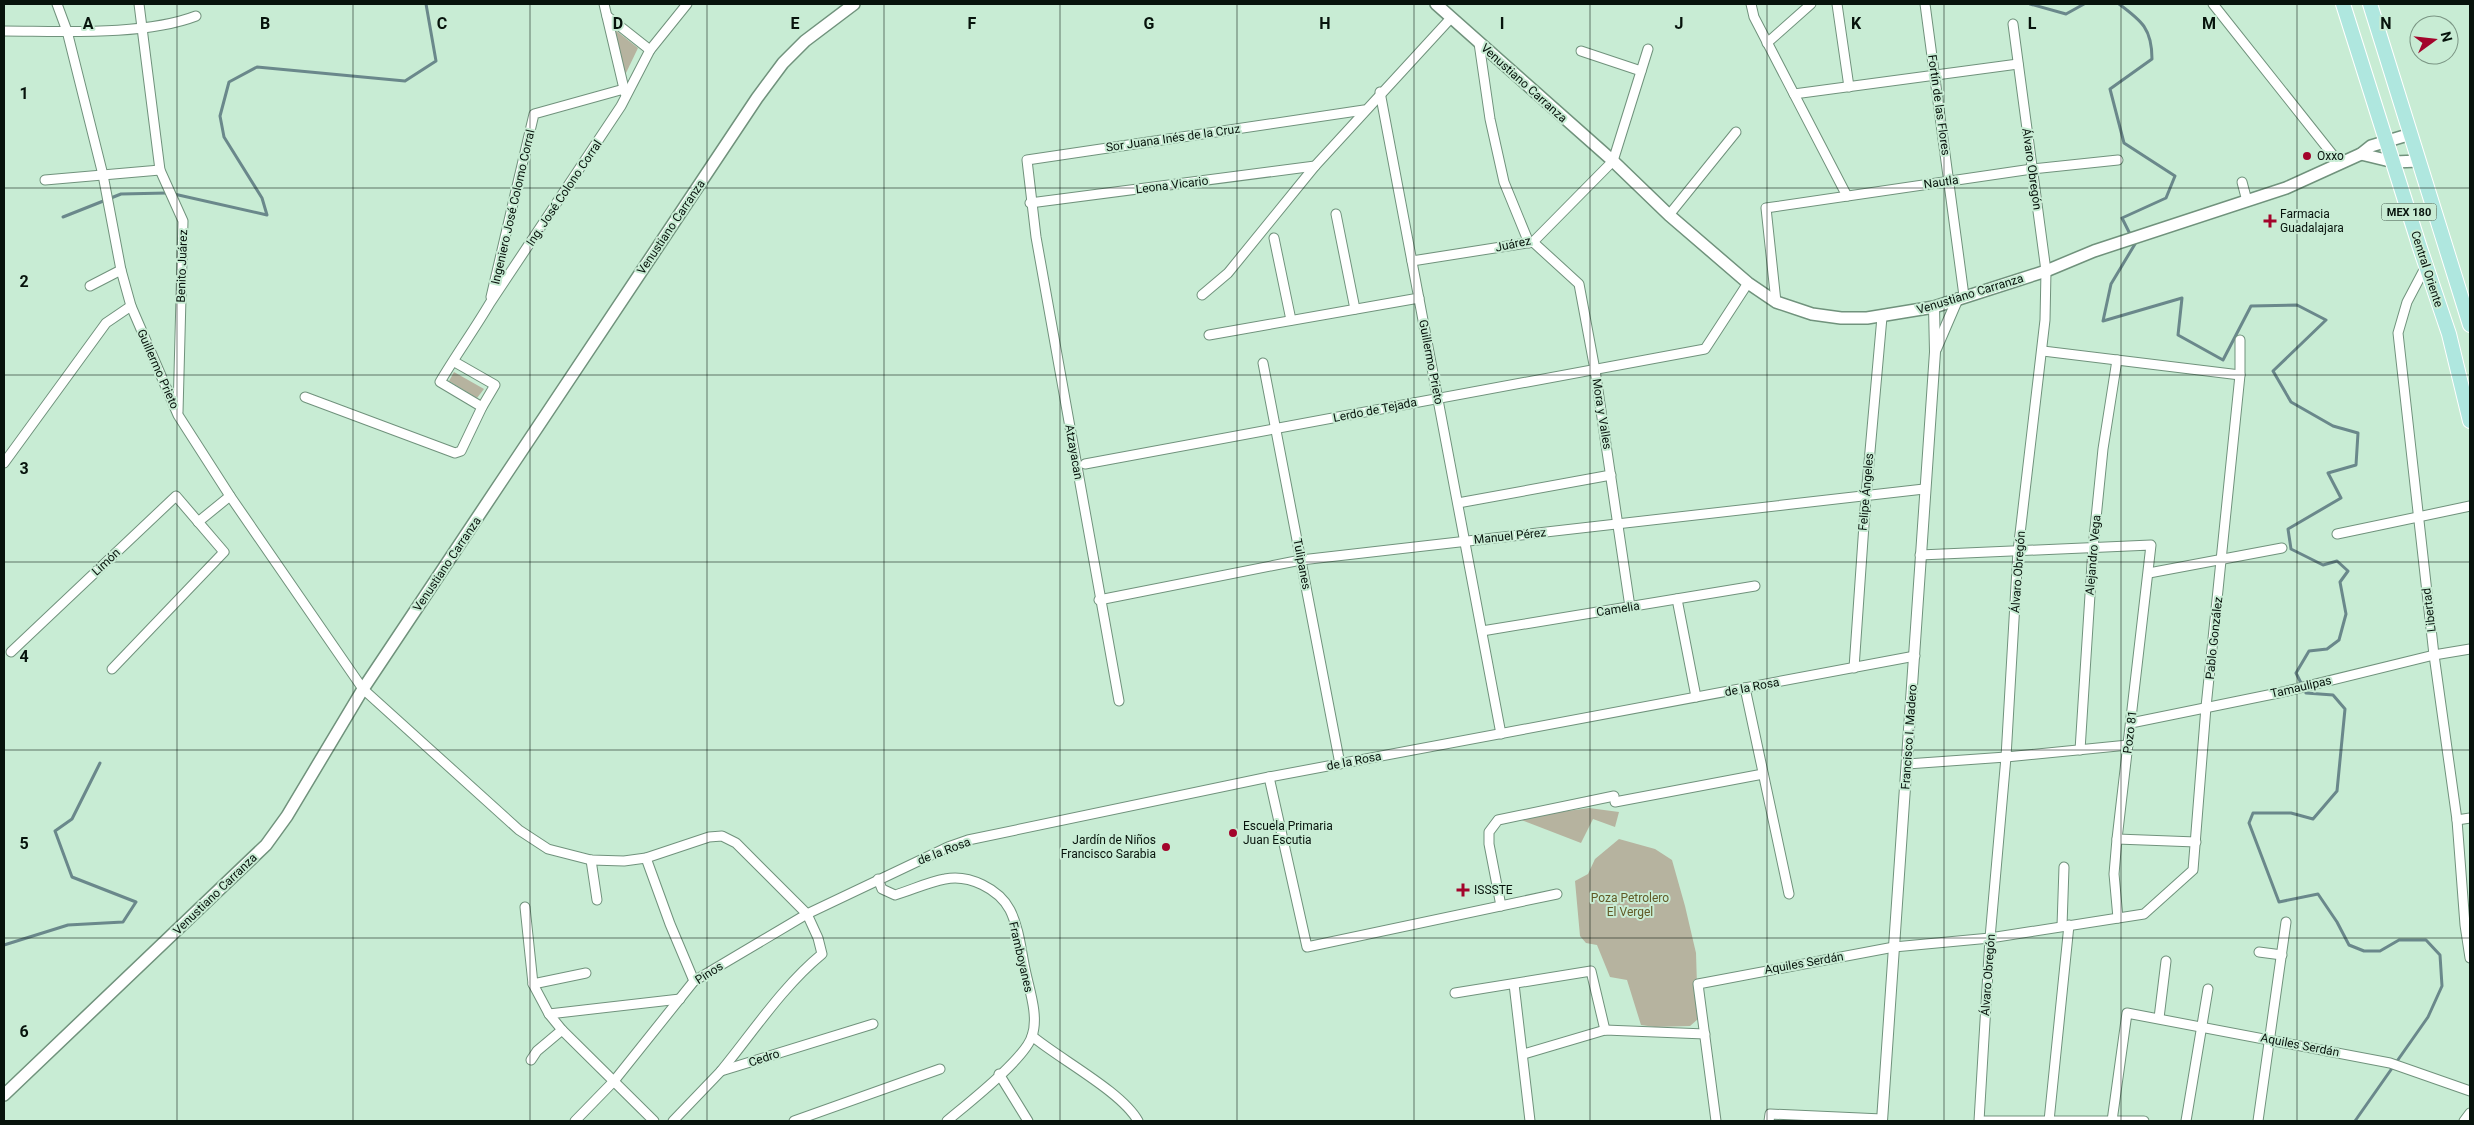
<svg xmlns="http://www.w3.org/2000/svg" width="2474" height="1125" font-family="Roboto,sans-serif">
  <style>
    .green { fill: #b6b39f }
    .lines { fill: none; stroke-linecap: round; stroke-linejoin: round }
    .stream { stroke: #6a888b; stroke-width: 3 }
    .minor-casing { stroke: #70927c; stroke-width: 11 }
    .tertiary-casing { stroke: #70927c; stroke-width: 12 }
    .secondary-casing { stroke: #70927c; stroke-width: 14 }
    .primary-casing { stroke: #fff; stroke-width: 16 }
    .minor { stroke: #fff; stroke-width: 9 }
    .tertiary { stroke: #fff; stroke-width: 10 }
    .secondary { stroke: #fff; stroke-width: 11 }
    .primary { stroke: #afe7df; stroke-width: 14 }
    .grid { fill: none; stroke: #07130c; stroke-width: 1; stroke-opacity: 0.55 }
    .poi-dot { fill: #a3042b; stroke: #c8ecd4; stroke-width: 2 }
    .labels { text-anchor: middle; stroke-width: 4; stroke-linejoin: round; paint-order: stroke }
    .shield { fill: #c8ecd4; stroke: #415448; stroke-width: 1 }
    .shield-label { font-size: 11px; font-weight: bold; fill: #07130c }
    .street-label { font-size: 12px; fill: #07130c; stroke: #c8ecd4 }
    .poi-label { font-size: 12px; fill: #07130c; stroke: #c8ecd4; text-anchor: start }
    .park-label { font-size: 12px; fill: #605926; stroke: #c8ecd4 }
    .grid-label { font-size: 16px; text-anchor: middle; font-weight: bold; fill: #07130c; stroke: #c8ecd4; stroke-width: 4; stroke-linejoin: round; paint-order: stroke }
  </style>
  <rect width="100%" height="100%" fill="#c8ecd4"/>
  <g class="green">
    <path d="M614,29L638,48L625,75Z"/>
    <path d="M454,372L484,389L477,398L449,381Z"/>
    <path d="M1589,808L1619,812L1615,827L1593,819L1581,843L1516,818Z"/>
    <path d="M1619,839L1655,849L1672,860L1685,906L1696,953L1698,1019L1690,1026L1655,1027L1641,1025L1627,980L1610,977L1597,945L1586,943L1580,936L1575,881L1588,874L1595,859Z"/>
  </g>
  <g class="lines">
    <g class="stream">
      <path d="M2030,4L2066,14L2084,4"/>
      <path d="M2119,4C2142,21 2152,29 2152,59L2110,89L2124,143L2175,176L2166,198L2122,218L2135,244L2111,284L2103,321L2182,298L2178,335L2223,360L2251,306L2297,305L2326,320L2273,371L2291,402L2333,426L2358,433L2356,465L2328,473L2341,498L2288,529L2291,549L2323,565L2337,561L2348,571L2340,582L2346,614L2339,640L2327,649L2309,651L2296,673L2306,693L2333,695L2345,709L2337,791L2313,819L2291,813H2253L2249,823L2279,902L2318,894L2337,922L2349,945L2364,951H2380L2399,940H2426L2440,955L2442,986L2428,1017L2355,1121"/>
      <path d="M174,194L267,215L262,198L224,137L220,116L229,82L257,67L405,81L436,61L426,4"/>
      <path d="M63,217L121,194L167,193"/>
      <path d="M4,945L68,925L123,922L136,902L72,877L55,831L72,819L100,763"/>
    </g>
    <g class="minor-casing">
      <g id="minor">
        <path d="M57,4L67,31L103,175L121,270L131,306L178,415L230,496L363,689L519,830L548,849L591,860L624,861L646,858L709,837L722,836L736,843L807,914L818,938L822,954C783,986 753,1032 721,1071"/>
        <path d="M139,4L160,170L183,221L178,412"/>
        <path d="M604,4L625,93"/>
        <path d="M1751,4L1754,17L1847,196"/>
        <path d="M1837,4L1849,87"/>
        <path d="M1925,4L1964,296"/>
        <path d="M2213,4L2340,164"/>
        <path d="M607,16L650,50"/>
        <path d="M4,31C60,31 144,36 196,16"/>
        <path d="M1479,43L1490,119L1504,182L1529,243"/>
        <path d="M1767,43L1811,4"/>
        <path d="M1581,51L1641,71"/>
        <path d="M1380,92L1501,734"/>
        <path d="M1794,94L2018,64"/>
        <path d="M45,180L160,170"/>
        <path d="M2242,182L2247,201"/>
        <path d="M1030,203L1315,166"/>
        <path d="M1336,214L1355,309"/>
        <path d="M1669,215L1736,132"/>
        <path d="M1274,238L1291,320"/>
        <path d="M1533,242L1579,284L1595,370L1630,607"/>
        <path d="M1412,261L1533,242L1613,161L1648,49"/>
        <path d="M2426,266L2407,302L2398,333L2434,655L2457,820L2465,925L2470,958"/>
        <path d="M90,286L121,270"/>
        <path d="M1202,295L1228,273L1315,166L1451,18"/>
        <path d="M491,297L534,114L624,89"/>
        <path d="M1776,302L1766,208L2032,169L2118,160"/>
        <path d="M1209,335L1419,298"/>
        <path d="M2043,351L2240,375"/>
        <path d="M453,361L495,385L482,407L440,382C456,355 474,330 490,303L621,106L650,50L687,4"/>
        <path d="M1263,363L1340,764"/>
        <path d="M305,397L455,453L461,451L482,407"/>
        <path d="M4,463L106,323L131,306"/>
        <path d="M1085,464L1705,349L1748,283"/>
        <path d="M1458,503L1611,475"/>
        <path d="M198,522L230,496"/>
        <path d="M2337,534L2470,506"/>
        <path d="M1920,555L2151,545L2117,839L2114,874L2118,918"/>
        <path d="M2149,573L2282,548"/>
        <path d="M1677,599L1696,697"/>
        <path d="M1099,600L1301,560L1924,489"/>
        <path d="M1482,631L1755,586"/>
        <path d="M11,652L176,496L224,552L112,669"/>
        <path d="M1854,668L1866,496L1882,317"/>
        <path d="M1745,688L1789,894"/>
        <path d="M1119,701L1036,237L1027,160L1364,110"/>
        <path d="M2131,723L2283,692L2434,655L2470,649"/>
        <path d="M2080,750L2093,548L2103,449L2117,360"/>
        <path d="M1907,764L2006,757L2128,745"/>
        <path d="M1269,777L1307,947L1557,894"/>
        <path d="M1615,802L1763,774"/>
        <path d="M2457,820L2470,818"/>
        <path d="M2117,839L2196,842"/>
        <path d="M646,858L670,924L694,981"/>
        <path d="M591,860L597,900"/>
        <path d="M878,879L882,889L895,895C912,890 928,882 945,879C969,874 999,889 1010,910C1019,928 1021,950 1025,969C1029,989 1039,1016 1032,1036C1025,1059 967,1104 947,1121"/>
        <path d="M1501,906L1489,844V832L1498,820L1614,796"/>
        <path d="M525,907L533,984L549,1014L562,1030L654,1121"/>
        <path d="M2062,926L2064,867"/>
        <path d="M2259,952L2282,955"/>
        <path d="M533,984L586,973"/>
        <path d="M1514,984L1530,1121"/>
        <path d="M1455,993L1591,971L1605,1030"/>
        <path d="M549,1014L680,999"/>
        <path d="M2159,1018L2166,961"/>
        <path d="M1032,1036C1061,1060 1122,1092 1138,1121"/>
        <path d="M1524,1054L1605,1030L1705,1034"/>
        <path d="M531,1060L537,1051L562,1030"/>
        <path d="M999,1074L1028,1121"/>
        <path d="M575,1121L614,1081L694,981L807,914L948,847L968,840L1269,777L1915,656"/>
        <path d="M673,1121L721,1071L873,1024"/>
        <path d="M794,1121L940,1069"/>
        <path d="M1716,1121L1698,984L1894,947L1990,938L2144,914L2193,870L2206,707L2240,375V340"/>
        <path d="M1769,1121L1770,1114L1882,1119"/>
        <path d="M1979,1121L1990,938L2006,757L2018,551L2045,320L2046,271L2013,24"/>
        <path d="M1984,1121H2144"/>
        <path d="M2049,1121L2069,925"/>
        <path d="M2112,1121L2127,1013L2390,1063L2470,1091"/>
        <path d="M2186,1121L2208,989"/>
        <path d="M2258,1121L2286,922"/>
        <path d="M2464,1121L2470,1113"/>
      </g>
    </g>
    <g class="tertiary-casing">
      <g id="tertiary">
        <path d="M1936,349L1958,298"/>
        <path d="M1882,1121L1935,352L1934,307"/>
      </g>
    </g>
    <g class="secondary-casing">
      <g id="secondary">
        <path d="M1436,4L1613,161L1669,215L1748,283L1776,302L1812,314L1841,318H1867L1934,307L2046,271L2094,251L2286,188L2361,154L2371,146L2411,134"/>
        <path d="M2361,154L2394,162L2419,161"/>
        <path d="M4,1095L266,845L287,816L363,689L757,98L783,63L805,41L854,4"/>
      </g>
    </g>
    <g class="primary-casing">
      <g id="primary">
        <path d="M2343,4L2420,248L2449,334L2470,421"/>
        <path d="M2370,4L2470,325"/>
      </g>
    </g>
    <use href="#minor" class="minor"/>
    <use href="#tertiary" class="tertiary"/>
    <use href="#secondary" class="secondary"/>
    <use href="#primary" class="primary"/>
  </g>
  <path class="grid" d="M177,4V1121M353,4V1121M530,4V1121M707,4V1121M884,4V1121M1060,4V1121M1237,4V1121M1414,4V1121M1590,4V1121M1767,4V1121M1944,4V1121M2121,4V1121M2297,4V1121M4,188H2470M4,375H2470M4,562H2470M4,750H2470M4,938H2470"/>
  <g class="poi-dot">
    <circle cx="2307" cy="156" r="5"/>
    <path d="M2267.5 213.5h5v5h5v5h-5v5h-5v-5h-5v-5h5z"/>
    <circle cx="1233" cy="833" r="5"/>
    <circle cx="1166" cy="847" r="5"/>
    <path d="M1460.5 882.5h5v5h5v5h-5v5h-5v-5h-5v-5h5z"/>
  </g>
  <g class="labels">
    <rect class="shield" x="2381.5" y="203.5" width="55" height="17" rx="4"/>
    <g class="shield-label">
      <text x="2409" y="216">MEX 180</text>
    </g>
    <g class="street-label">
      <text transform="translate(1524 83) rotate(42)" y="4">Venustiano Carranza</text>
      <text transform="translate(1939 105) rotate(82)" y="4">Fortín de las Flores</text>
      <text transform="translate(1173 138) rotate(-8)" y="4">Sor Juana Inés de la Cruz</text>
      <text transform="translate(2032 169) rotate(82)" y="4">Álvaro Obregón</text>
      <text transform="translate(1941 182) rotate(-8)" y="4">Nautla</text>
      <text transform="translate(1172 185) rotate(-7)" y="4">Leona Vicario</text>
      <text transform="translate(564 193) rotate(-56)" y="4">Ing. José Colono Corral</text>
      <text transform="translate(513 207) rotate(-77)" y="4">Ingeniero José Colomo Corral</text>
      <text transform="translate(671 227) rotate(-56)" y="4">Venustiano Carranza</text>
      <text transform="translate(1513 244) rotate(-12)" y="4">Juárez</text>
      <text transform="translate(182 266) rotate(-88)" y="4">Benito Juárez</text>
      <text transform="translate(2427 269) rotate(72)" y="4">Central Oriente</text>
      <text transform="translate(1970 294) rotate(-17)" y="4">Venustiano Carranza</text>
      <text transform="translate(1431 362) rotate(79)" y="4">Guillermo Prieto</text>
      <text transform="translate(158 369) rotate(66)" y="4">Guillermo Prieto</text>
      <text transform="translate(1375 410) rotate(-11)" y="4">Lerdo de Tejada</text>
      <text transform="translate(1602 414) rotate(81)" y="4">Mora y Valles</text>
      <text transform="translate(1074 452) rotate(80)" y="4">Atzayacan</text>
      <text transform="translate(1866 492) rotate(-85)" y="4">Felipe Ángeles</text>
      <text transform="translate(1510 536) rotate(-6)" y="4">Manuel Pérez</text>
      <text transform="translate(2093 555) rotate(-85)" y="4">Alejandro Vega</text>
      <text transform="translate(106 562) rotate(-43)" y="4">Limón</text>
      <text transform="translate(447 564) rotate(-56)" y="4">Venustiano Carranza</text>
      <text transform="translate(1302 564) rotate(79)" y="4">Tulipanes</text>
      <text transform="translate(2018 572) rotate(-86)" y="4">Álvaro Obregón</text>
      <text transform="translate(1618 609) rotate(-9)" y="4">Camelia</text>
      <text transform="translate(2429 610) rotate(-97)" y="4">Libertad</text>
      <text transform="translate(2214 638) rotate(-84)" y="4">Pablo González</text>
      <text transform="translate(1752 687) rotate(-11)" y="4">de la Rosa</text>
      <text transform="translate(2301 687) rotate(-13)" y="4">Tamaulipas</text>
      <text transform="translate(2130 732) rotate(-83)" y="4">Pozo 81</text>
      <text transform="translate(1909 737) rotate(-86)" y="4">Francisco I. Madero</text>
      <text transform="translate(1354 761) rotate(-11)" y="4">de la Rosa</text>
      <text transform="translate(944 851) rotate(-21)" y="4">de la Rosa</text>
      <text transform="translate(215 894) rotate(-44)" y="4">Venustiano Carranza</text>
      <text transform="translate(1021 957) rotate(77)" y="4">Framboyanes</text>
      <text transform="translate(1804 963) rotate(-10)" y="4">Aquiles Serdán</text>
      <text transform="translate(709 973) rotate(-33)" y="4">Pinos</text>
      <text transform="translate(1988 975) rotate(-86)" y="4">Álvaro Obregón</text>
      <text transform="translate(2300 1045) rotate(11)" y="4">Aquiles Serdán</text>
      <text transform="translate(764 1058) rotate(-18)" y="4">Cedro</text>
    </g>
    <g class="poi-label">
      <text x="2317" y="160">Oxxo</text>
      <text x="2280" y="218">Farmacia<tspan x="2280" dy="14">Guadalajara</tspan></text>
      <text x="1243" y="830">Escuela Primaria<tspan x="1243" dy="14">Juan Escutia</tspan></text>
      <text x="1156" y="844" text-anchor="end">Jardín de Niños<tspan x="1156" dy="14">Francisco Sarabia</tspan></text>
      <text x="1474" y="894">ISSSTE</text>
    </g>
    <g class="park-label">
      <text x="1630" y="902">Poza Petrolero<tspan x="1630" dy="14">El Vergel</tspan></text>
    </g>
  </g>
  <g class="grid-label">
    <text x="88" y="29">A</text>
    <text x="265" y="29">B</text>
    <text x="442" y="29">C</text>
    <text x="618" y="29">D</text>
    <text x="795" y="29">E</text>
    <text x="972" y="29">F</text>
    <text x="1149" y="29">G</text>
    <text x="1325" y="29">H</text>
    <text x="1502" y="29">I</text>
    <text x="1679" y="29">J</text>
    <text x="1856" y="29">K</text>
    <text x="2032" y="29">L</text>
    <text x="2209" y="29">M</text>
    <text x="2386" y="29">N</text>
    <text x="24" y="99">1</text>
    <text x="24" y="287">2</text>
    <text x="24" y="474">3</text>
    <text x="24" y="662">4</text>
    <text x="24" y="849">5</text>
    <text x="24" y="1037">6</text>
  </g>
  <rect width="2474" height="1125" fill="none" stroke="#07130c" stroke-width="10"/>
  <g transform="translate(2434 40) rotate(75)"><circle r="24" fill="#c8ecd4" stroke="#7b9584"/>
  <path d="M0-4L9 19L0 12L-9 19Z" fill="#a3042b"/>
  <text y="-8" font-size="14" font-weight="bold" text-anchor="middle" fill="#07130c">N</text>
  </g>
</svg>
